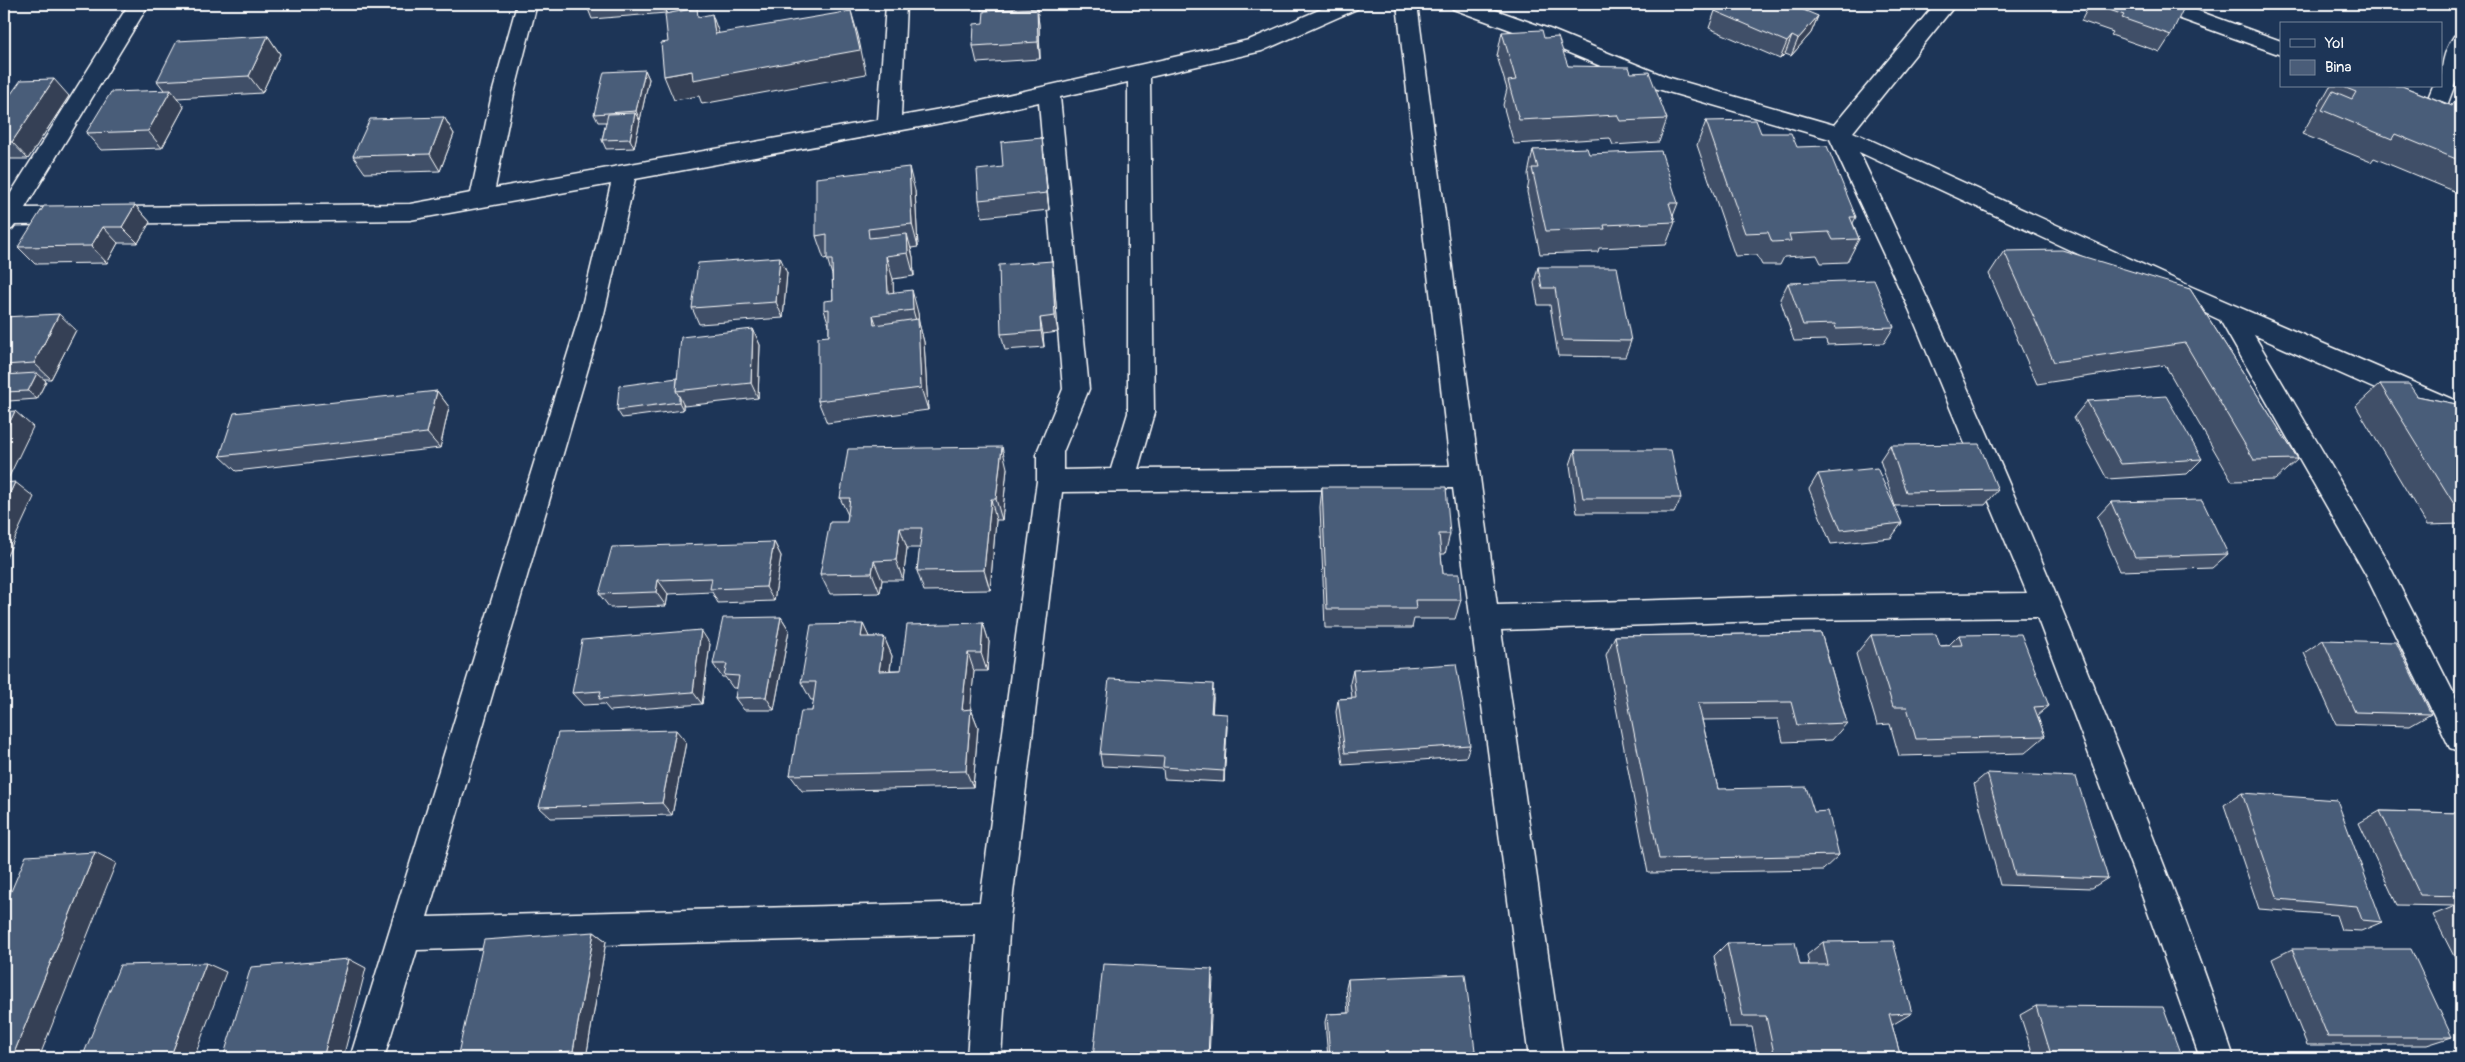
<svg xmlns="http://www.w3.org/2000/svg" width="2465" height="1062" font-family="Pangolin,sans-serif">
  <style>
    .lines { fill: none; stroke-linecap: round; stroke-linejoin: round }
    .minor-casing { stroke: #fff; stroke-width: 3 }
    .minor { fill: #1d3557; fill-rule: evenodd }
    .wall { fill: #405068; stroke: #fff }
    .shaded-wall { fill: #344155; stroke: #fff }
    .building { fill: #4a5d79; stroke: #fff }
  </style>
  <rect width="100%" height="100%" fill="#1d3557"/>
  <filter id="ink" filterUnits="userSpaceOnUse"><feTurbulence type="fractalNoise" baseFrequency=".02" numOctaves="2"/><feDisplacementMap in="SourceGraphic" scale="10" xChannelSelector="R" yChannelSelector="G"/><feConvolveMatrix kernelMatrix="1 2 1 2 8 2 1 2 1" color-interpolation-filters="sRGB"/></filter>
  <g filter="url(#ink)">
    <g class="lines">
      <g class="minor-casing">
        <g id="minor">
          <path d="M129,4H149L25,208L410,204L471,193L492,94L517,4H537L514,94L495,188L878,120L886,4H906L901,116L963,105L1249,40L1333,4H1360L1357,9L1262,51L1150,77L1154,413L1138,469L1450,466L1397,4H1417L1497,605L1796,596L2027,593L1909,309L1830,139L1651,87L1538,40L1453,9L1450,4H1479L1552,30L1667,77L1834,125L1935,4H1956L1853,132L2192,287L2461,403V424L2391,396L2254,335L2386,559L2461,708V752L2450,748L2366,575L2220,320L1859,152C1954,351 2041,553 2122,758C2161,857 2201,957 2234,1058H2200L2135,876L2037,617L1796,620L1501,630L1563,1058H1529L1453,488L1062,492L1010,918L1001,1058H967L976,935L417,950L384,1058H350L580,314L611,184L410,220L15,225L12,229L4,231V204ZM1128,82V413L1111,469L1063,470V452L1089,389L1060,97ZM1039,102L1063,389L1037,452V481L980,902L427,917L604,314L635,179L963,119Z"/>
          <path d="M2150,4H2179L2281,41V55L2153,9Z"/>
          <path d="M2461,34V68L2448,103L2445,108L2437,110L2429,108L2426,103L2433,86H2441C2441,68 2443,52 2454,36Z"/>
        </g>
      </g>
      <use href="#minor" class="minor"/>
    </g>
    <g class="wall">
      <path d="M586,4H698L668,6L666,13L592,19Z"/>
      <path d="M980,4H1040V8H1037L1039,25L1040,59L977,63L973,46L983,23L1017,9L981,10Z"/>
      <path d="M2090,4H2181L2171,35L2160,52L2111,35L2113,32L2081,21Z"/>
      <path d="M1715,11L1818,16L1811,33L1791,56L1785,54L1780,59L1709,28Z"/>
      <path d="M1502,32L1568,66L1631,73L1667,119L1659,142L1613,145L1610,138L1514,144L1503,105L1507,89L1497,56Z"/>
      <path d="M268,36L280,54L262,93L177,98L184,107L162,148L101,150L86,133L164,90L157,81Z"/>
      <path d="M645,70L649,79L640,120H639L640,121L634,148L606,149L602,140L606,122H598L594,114Z"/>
      <path d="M2330,86H2402L2451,105L2454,102L2461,104V194L2374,158L2371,162L2302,134L2313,115L2318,109H2317Z"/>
      <path d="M4,94L69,96L28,159H4Z"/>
      <path d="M444,117L454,134L440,171L365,173L353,156Z"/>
      <path d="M1706,121L1761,133L1797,147L1856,217L1853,223L1859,239L1847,262L1821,263L1817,255L1784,257L1780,265H1762L1757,255L1735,256L1697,145Z"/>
      <path d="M1533,150L1589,154L1678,203L1673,216L1675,222L1666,245L1599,248L1598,252L1540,254L1527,192L1529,181L1528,174Z"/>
      <path d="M1044,154L1049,210L982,217L979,200L1003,167Z"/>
      <path d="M915,191L918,247L911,248L913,257L914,276L893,279V293L918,313L919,323L924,342L928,410L827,423L818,401L829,336V325L824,310L833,300L832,275L827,258L824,259L816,236Z"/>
      <path d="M135,205L150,222L138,243H118L107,263L35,264L18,247Z"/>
      <path d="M2004,251L2190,289L2298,459L2275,480L2232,481L2165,365L2037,384L1989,274Z"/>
      <path d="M1052,261L1054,277L1058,332L1043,334L1044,347L1005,350L1001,334Z"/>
      <path d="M1538,267L1631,341L1625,357L1558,356L1550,305H1538L1534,283Z"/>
      <path d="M787,273L783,318L699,324L692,308Z"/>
      <path d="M1788,283L1894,327L1884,343L1827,345L1826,340L1794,341L1780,299Z"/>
      <path d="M4,317L76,330L51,379H44L46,381L37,399L9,401L5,408H4Z"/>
      <path d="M753,329L760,345L758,398L684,406L683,404V410L622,418L617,410L677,378Z"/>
      <path d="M2380,384L2417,396L2461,405V524L2427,525L2356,406Z"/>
      <path d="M437,391L449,407L440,448L236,471L220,456Z"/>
      <path d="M2087,401L2202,459L2187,474L2107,479L2074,417Z"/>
      <path d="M1890,445L1998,490L1985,505L1895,506L1880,460Z"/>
      <path d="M1575,450L1681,498L1674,513H1577L1570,465Z"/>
      <path d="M1007,468L1002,520H996L990,590L924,591L917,571L920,548H907L903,580H882L880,593L830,594L820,574L847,522L848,515L840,498Z"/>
      <path d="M1818,474L1902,523L1891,538L1831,544L1809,489Z"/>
      <path d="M1322,487L1450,534L1445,554H1441L1443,574L1461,600L1455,619H1414L1412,628H1325L1320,507Z"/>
      <path d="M2111,502L2228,554L2212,568L2120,571L2097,517Z"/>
      <path d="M774,542L781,556L774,601L718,603L712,592L668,594L666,606L610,608L599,594Z"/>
      <path d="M781,617L789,630L774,710H744L735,698L737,688H733L725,677H722L713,664Z"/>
      <path d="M983,623L989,642L987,671H974L970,709H971L978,727L973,787L802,791L790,775L812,711L814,700H811L801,682L863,624L869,637H884L892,656L890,670H901Z"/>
      <path d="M1821,633L1847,723L1832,740L1783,742L1778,719L1702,720L1718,789L1814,812L1839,855L1823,870L1648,873L1606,655L1615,636Z"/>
      <path d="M1871,635L1940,646L1949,645L1959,635L2049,706L2037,716L2045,736L2025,753L1899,756L1890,724L1877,725L1856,654Z"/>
      <path d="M2323,640L2431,714L2410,726L2336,724L2304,653Z"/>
      <path d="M710,644L702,704L610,711L604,704L583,705L572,693Z"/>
      <path d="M1353,670L1470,745L1466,757L1343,765L1336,712L1338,699L1352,698L1350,683Z"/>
      <path d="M1213,697L1212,713L1227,726L1224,782L1164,779L1163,769L1102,766L1100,754Z"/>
      <path d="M686,742L672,815L551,818L539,807Z"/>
      <path d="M1987,773L2108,878L2092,888L2000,885L1974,784Z"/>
      <path d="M2242,793L2382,922L2361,931L2341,930L2336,915L2259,909L2224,805Z"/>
      <path d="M2380,811L2461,813V970L2433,915L2455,906L2397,905L2359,823Z"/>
      <path d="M594,932L606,941L586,1058H457Z"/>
      <path d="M1823,942L1912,1013L1892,1025L1901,1058H1758L1752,1027H1729L1714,956L1727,943L1800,965H1809L1807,955Z"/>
      <path d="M2292,949L2452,1037L2427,1045H2307L2272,959Z"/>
      <path d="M1348,979L1476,1058H1328L1325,1022L1327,1014L1348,1013L1346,988Z"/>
      <path d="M2036,1006L2182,1058H2034L2020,1015Z"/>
    </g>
    <g class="shaded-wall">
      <path d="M662,4H667L668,6L666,13Z"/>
      <path d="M1037,8L1039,25L1040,59L1038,42Z"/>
      <path d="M851,11L858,35L866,74L702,104L699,96L674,100L664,76L692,71Z"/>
      <path d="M712,14L721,39L715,34Z"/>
      <path d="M1818,16L1811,33L1791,56L1798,39Z"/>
      <path d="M268,36L280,54L262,93L249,76Z"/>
      <path d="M1792,36L1785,54L1780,59L1787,42Z"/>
      <path d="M645,70L649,79L640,120L636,111Z"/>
      <path d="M54,79L69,96L28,159L12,142Z"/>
      <path d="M171,90L184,107L162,148L148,131Z"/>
      <path d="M635,113L640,121L634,148L630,139Z"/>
      <path d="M444,117L454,134L440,171L430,154Z"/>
      <path d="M1042,138L1044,154L1049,210L1047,193Z"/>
      <path d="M909,167L915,191L918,247L912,224Z"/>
      <path d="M135,205L150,222L138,243L122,227Z"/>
      <path d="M103,227L118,243L107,263L91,246Z"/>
      <path d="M907,234L913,257L914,276L908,253Z"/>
      <path d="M886,256L893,279L894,312L888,293Z"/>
      <path d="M780,257L787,273L783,318L776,302Z"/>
      <path d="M1052,261L1054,277L1058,332L1055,316Z"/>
      <path d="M912,290L918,313L919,323L924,342L928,410L921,388L918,328L913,310Z"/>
      <path d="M59,314L76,330L51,379L34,363Z"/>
      <path d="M873,315L881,337L874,325Z"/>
      <path d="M1040,318L1043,334L1044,347L1041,331Z"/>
      <path d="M753,329L760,345L758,398L751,383Z"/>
      <path d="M37,373L46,381L37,399L28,391Z"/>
      <path d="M437,391L449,407L440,448L427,433Z"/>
      <path d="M679,396L683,404V410L679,402Z"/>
      <path d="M4,397L9,401L5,408L4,407Z"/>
      <path d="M15,411L33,427L7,481L4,478V434Z"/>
      <path d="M1002,447L1007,468L1002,520L996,499Z"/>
      <path d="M15,482L34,497L4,562V506Z"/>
      <path d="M991,499L996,520L990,590L984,570Z"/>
      <path d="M900,528L907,548L903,580L896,560Z"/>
      <path d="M774,542L781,556L774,601L766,587Z"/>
      <path d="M874,561L882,580L880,593L872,573Z"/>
      <path d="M658,580L668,594L666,606L656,592Z"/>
      <path d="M781,617L789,630L774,710L766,697Z"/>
      <path d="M983,623L989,642L987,671L981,653Z"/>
      <path d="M863,624L872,643L861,637Z"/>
      <path d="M701,630L710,644L702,704L693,692Z"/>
      <path d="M884,637L892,656L887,689L879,671Z"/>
      <path d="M968,653L974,671L969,727L962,710Z"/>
      <path d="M1213,684V697L1212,725L1211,713Z"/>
      <path d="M971,709L978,727L973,787L966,771Z"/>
      <path d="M1227,714V726L1224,782V771Z"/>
      <path d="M676,730L686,742L672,815L662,803Z"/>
      <path d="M95,852L116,863L39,1058H12Z"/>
      <path d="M594,932L606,941L586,1058H585L573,1051Z"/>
      <path d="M349,959L366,968L343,1058H323Z"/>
      <path d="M206,963L226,972L194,1058H170Z"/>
      <path d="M1212,969L1213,978L1209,1058H1208Z"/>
    </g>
    <g class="building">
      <path d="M1721,4H1789L1818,16L1798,39L1792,36L1787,42L1715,11Z"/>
      <path d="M2092,4H2181L2185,5L2171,35L2122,18L2124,15Z"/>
      <path d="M697,8L698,17L712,14L715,34L851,11L860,50L693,80L692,71L664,76L661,43L668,42L665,14Z"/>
      <path d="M1037,8L1038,42L973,46L974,24L983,23L984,11Z"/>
      <path d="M1542,30L1544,38L1558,37L1568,66L1629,67L1631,73L1649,72L1667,119L1620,121L1617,115L1519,120L1508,81L1516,80L1502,32Z"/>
      <path d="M268,36L249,76L157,81L177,41Z"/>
      <path d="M645,70L636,111L594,114L604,72Z"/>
      <path d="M54,79L12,142H4V94H11L21,80Z"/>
      <path d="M2341,86H2402L2452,106L2454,102L2461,104V161L2395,134L2392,139L2322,110L2333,91L2352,99L2356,92Z"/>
      <path d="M171,90L148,131L86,133L111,92Z"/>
      <path d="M635,113L630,139L602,140L608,114Z"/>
      <path d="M444,117L430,154L353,156L370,119Z"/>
      <path d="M1756,120L1761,133H1791L1797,147L1827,146L1856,217H1850L1859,239L1833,240L1829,232L1789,234L1791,241L1772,242L1768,232L1745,233L1706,121Z"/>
      <path d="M1042,138L1047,193L979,200L977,170L1003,167L1001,142Z"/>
      <path d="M1587,148L1589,154L1661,151L1678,203H1669L1675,222L1604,225L1605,229L1546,231L1532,168H1538L1533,150Z"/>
      <path d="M909,167L912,224L868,229L869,238L907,234L908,253L886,256L888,293L912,290L913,310L873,315L874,325L918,319L921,388L818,401V337L829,336V309L824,310V301L833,300L832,260H827V234L816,236V178Z"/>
      <path d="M135,205L122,227H103L91,246L18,247L44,206Z"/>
      <path d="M2062,250L2190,289L2298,459L2254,460L2185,343L2054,362L2004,251Z"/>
      <path d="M780,257L776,302L692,308L698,263Z"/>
      <path d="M1052,261L1055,316L1040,318L1041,331L1001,334L999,265Z"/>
      <path d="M1538,267H1617L1631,341L1563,340L1555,288H1542Z"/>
      <path d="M1874,280L1894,327L1836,329L1835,324L1803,325L1788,283Z"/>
      <path d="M59,314L34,363L4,365V317Z"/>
      <path d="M753,329L751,383L676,391L681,337Z"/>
      <path d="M37,373L28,391L4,392V375Z"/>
      <path d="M677,378L676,391L679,396V402L617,410L619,386Z"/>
      <path d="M2380,384H2409L2417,396L2461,405V504H2454Z"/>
      <path d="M437,391L427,433L220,456L234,413Z"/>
      <path d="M2166,396L2202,459L2121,464L2087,401Z"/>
      <path d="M15,411L4,434V412Z"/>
      <path d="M1979,444L1998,490L1906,492L1890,445Z"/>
      <path d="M1002,447L996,499H991L984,570L917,571L922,528H900L896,560L874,561L872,573L820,574L830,522H847L850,498H840L848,449Z"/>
      <path d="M1575,450H1671L1681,498H1583Z"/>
      <path d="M1877,468L1902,523L1841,530L1818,474Z"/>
      <path d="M15,482L4,506V483Z"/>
      <path d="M1322,487H1446L1450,534H1439L1443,574H1459L1461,600H1415L1416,609H1327Z"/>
      <path d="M2202,500L2228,554L2135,557L2111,502Z"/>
      <path d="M774,542L766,587L710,589L712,578L658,580L656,592L599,594L612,547Z"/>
      <path d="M781,617L766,697L735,698L739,676L724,675L727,664H713L723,618Z"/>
      <path d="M983,623L981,653H968L962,710L971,709L966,771L790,775L801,711H812L816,682H801L811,625L863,624L861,637H884L879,671L901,670L907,625Z"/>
      <path d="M701,630L693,692L599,699L601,691L572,693L582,640Z"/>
      <path d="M1821,633L1847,723L1797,725L1791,702L1698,703L1718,789L1806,787L1814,812L1828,811L1839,855L1659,859L1615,636Z"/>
      <path d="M1936,634L1940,646L1962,645L1959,635L2021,634L2049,706L2034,707L2045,736L1916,739L1907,707H1893L1871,635Z"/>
      <path d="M2323,640L2396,642L2431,714L2355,712Z"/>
      <path d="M1456,664L1470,745L1345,753L1338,699L1356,698L1353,670Z"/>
      <path d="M1109,679L1213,684L1211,713L1227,714L1224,771L1163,767L1164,757L1100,754Z"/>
      <path d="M676,730L662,803L539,807L558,733Z"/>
      <path d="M1987,773L2076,777L2108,878L2015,875Z"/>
      <path d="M2242,793L2337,800L2382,922L2362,920L2357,906L2278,899Z"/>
      <path d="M2380,811L2461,813V896L2420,895Z"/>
      <path d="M95,852L12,1058H4V908L26,856Z"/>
      <path d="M2457,905H2461V914Z"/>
      <path d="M594,932L573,1051L473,1058H457L484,940Z"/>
      <path d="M1893,941L1912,1013L1889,1014L1901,1058H1775L1766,1016H1743L1727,943L1795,942L1800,965H1828L1823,942Z"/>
      <path d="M2292,949H2411L2452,1037H2328Z"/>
      <path d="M349,959L323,1058H223L251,967Z"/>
      <path d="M206,963L170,1058H82L120,965Z"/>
      <path d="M1103,964L1212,969L1208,1058H1093Z"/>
      <path d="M1465,974L1476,1058H1330L1327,1014L1350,1013L1348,979Z"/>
      <path d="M2036,1006L2163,1007L2182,1058H2052Z"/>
    </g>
  </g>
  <rect width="2465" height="1062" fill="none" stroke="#1d3557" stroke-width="20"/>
  <rect x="10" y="10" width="2445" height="1042" fill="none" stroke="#fff" stroke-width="2" filter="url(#ink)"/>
  <rect x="2280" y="22" width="162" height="65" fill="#1d3557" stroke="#77869a"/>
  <rect x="2290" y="39" width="25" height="8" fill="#1d3557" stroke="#77869a"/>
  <text x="2325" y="48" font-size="15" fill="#ffffff">Yol</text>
  <rect x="2290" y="60" width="25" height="15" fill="#4a5d79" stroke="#77869a"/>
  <text x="2325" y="72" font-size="15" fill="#ffffff">Bina</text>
</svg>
